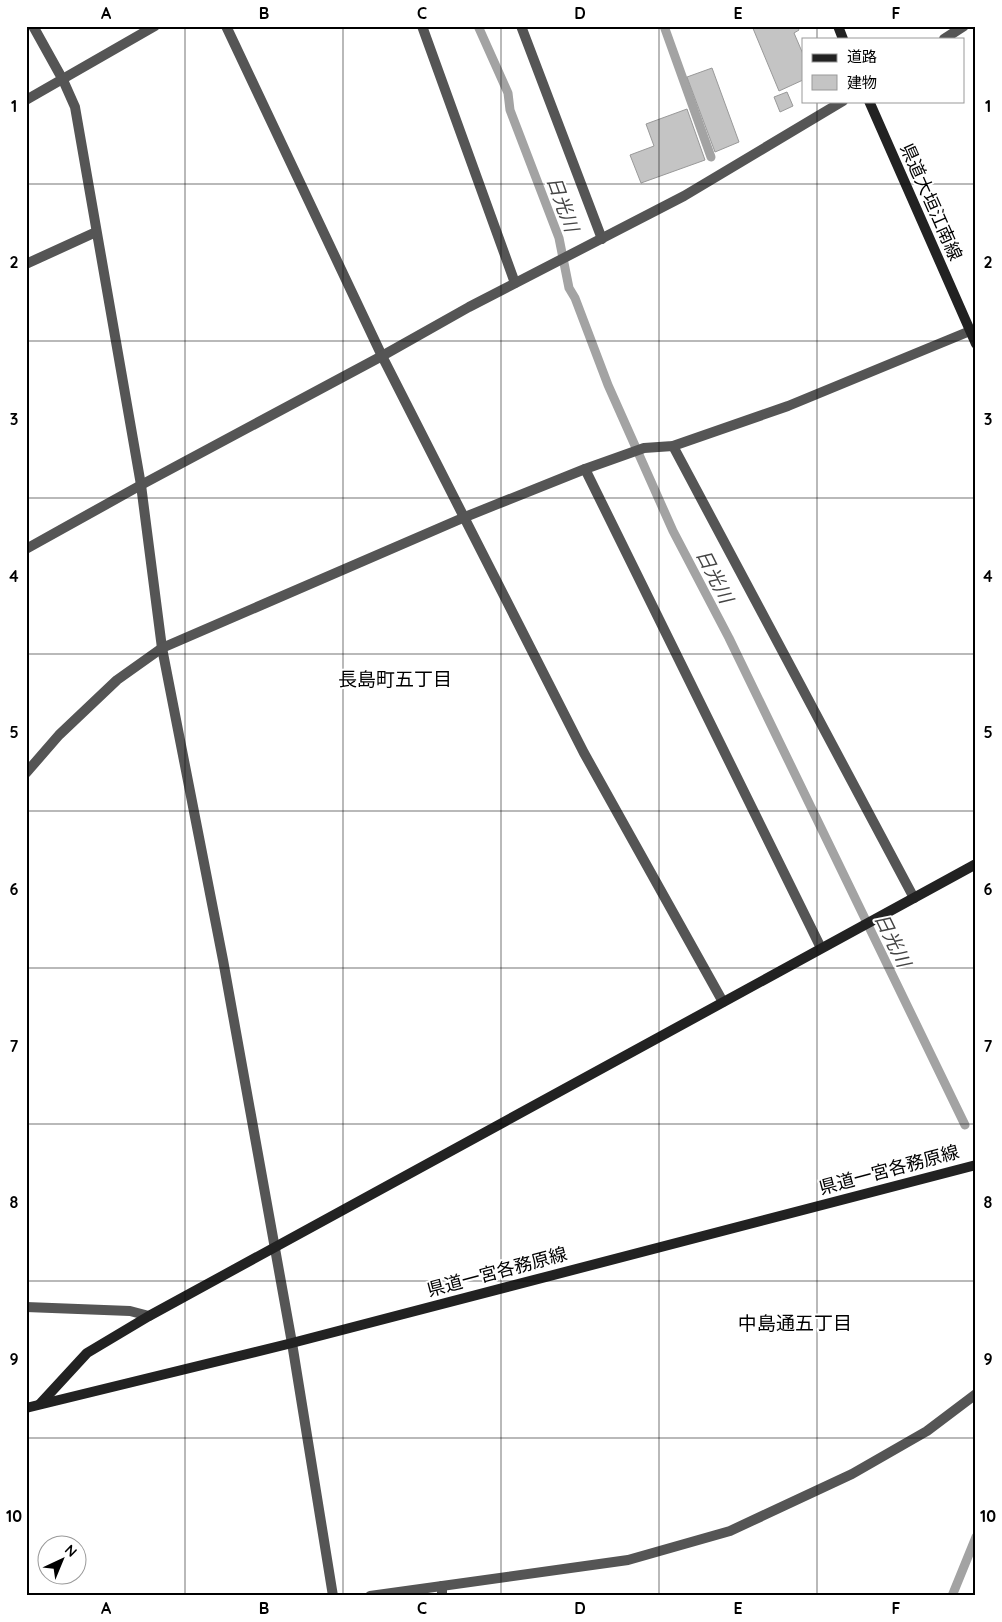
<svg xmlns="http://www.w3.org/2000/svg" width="1002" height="1622" font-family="Quicksand,'Noto Sans JP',sans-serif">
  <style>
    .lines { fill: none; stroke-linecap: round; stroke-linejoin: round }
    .stream { stroke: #a3a3a3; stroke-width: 9 }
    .building { fill: #c4c4c4; stroke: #999 }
    .street { stroke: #555; stroke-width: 10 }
    .secondary { stroke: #222; stroke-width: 10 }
    .grid { fill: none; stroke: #000; stroke-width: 1; stroke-opacity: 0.55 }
    .labels { text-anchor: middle; stroke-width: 4; stroke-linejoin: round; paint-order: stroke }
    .street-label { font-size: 18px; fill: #000; stroke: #fff }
    .water-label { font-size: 19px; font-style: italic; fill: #444; stroke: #fff }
    .neighbourhood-label { font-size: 19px; fill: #000; stroke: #fff }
    .neatline { fill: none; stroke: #000; stroke-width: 2 }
    .grid-label { font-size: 16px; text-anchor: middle; font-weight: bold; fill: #000 }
  </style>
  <rect width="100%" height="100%" fill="#fff"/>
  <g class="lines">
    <g class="stream">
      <path d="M478,26L508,93L510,110L559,238L569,288L575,298L608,385L673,531L729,638L965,1125"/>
      <path d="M664,26L711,157"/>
      <path d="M952,1596L976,1537"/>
    </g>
  </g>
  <g class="building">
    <path d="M752,26H797L799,30L794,33L803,54V80L779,91Z"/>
    <path d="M712,68L739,142L715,152L687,77Z"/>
    <path d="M787,92L793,106L780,112L774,97Z"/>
    <path d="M687,109L705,160L641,183L630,155L654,146L646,124Z"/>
  </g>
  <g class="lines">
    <g class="street">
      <path d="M33,26L63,80L75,107L141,485L162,648L223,960L292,1343L333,1596"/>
      <path d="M226,26L382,356L584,753L723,1002"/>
      <path d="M422,26L515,283"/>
      <path d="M521,26L602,239"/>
      <path d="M944,39L964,26"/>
      <path d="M26,100L155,26"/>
      <path d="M26,264L96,232"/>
      <path d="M673,446L914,898"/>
      <path d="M585,469L821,948"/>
      <path d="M26,549L141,485L382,356L469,307L684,196L843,101"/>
      <path d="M26,773L59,735L117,680L162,648L465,517L585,469L644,448L673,446L788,406L970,331"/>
      <path d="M26,1307L130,1311L149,1316"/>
      <path d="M370,1596L628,1560L730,1531L852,1474L927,1431L976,1394"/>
      <path d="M442,1596V1586"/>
    </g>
    <g class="secondary">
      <path d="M838,26L843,39"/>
      <path d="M869,101L976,344"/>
      <path d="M40,1404L87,1353L149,1316L976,864"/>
      <path d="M26,1408L292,1343L976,1165"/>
    </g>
  </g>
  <path class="grid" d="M185,26V1596M343,26V1596M501,26V1596M659,26V1596M817,26V39M817,101V1596M26,184H976M26,341H976M26,498H976M26,654H976M26,811H976M26,968H976M26,1124H976M26,1281H976M26,1438H976"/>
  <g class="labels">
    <g class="street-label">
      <text transform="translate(931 202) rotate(66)" y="6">県道大垣江南線</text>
      <text transform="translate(889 1170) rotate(-15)" y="6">県道一宮各務原線</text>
      <text transform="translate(497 1272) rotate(-15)" y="6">県道一宮各務原線</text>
    </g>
    <g class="water-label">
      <text transform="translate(563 204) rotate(70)" y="7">日光川</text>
      <text transform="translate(715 576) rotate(63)" y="7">日光川</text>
      <text transform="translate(893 940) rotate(64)" y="7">日光川</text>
    </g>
    <g class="neighbourhood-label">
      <text x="395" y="686">長島町五丁目</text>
      <text x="795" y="1330">中島通五丁目</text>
    </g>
  </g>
  <rect width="1002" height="1622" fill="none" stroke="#ffffff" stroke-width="55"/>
  <rect x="802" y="38" width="162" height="65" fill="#ffffff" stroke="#999999"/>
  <rect x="812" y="54" width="25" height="8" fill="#222222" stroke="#999999"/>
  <text x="847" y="62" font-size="15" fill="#000000">道路</text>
  <rect x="812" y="75" width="25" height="15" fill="#c4c4c4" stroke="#999999"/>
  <text x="847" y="88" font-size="15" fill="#000000">建物</text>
  <g transform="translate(62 1560) rotate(44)"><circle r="24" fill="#ffffff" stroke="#999999"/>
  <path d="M0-4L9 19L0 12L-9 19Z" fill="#000000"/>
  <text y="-8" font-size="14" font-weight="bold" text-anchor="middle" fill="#000000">N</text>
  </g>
  <rect x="28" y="28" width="946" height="1566" class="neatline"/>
  <g class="grid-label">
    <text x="106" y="19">A</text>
    <text x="264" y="19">B</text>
    <text x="422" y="19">C</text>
    <text x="580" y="19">D</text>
    <text x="738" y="19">E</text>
    <text x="896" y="19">F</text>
    <text x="14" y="112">1</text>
    <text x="988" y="112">1</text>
    <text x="14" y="268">2</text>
    <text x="988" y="268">2</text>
    <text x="14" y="425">3</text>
    <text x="988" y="425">3</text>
    <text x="14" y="582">4</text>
    <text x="988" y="582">4</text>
    <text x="14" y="738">5</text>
    <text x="988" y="738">5</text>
    <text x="14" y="895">6</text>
    <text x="988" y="895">6</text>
    <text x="14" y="1052">7</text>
    <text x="988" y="1052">7</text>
    <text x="14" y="1208">8</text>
    <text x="988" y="1208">8</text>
    <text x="14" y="1365">9</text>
    <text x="988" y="1365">9</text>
    <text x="14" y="1522">10</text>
    <text x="988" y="1522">10</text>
    <text x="106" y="1614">A</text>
    <text x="264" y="1614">B</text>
    <text x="422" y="1614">C</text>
    <text x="580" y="1614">D</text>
    <text x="738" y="1614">E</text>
    <text x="896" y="1614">F</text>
  </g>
</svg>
